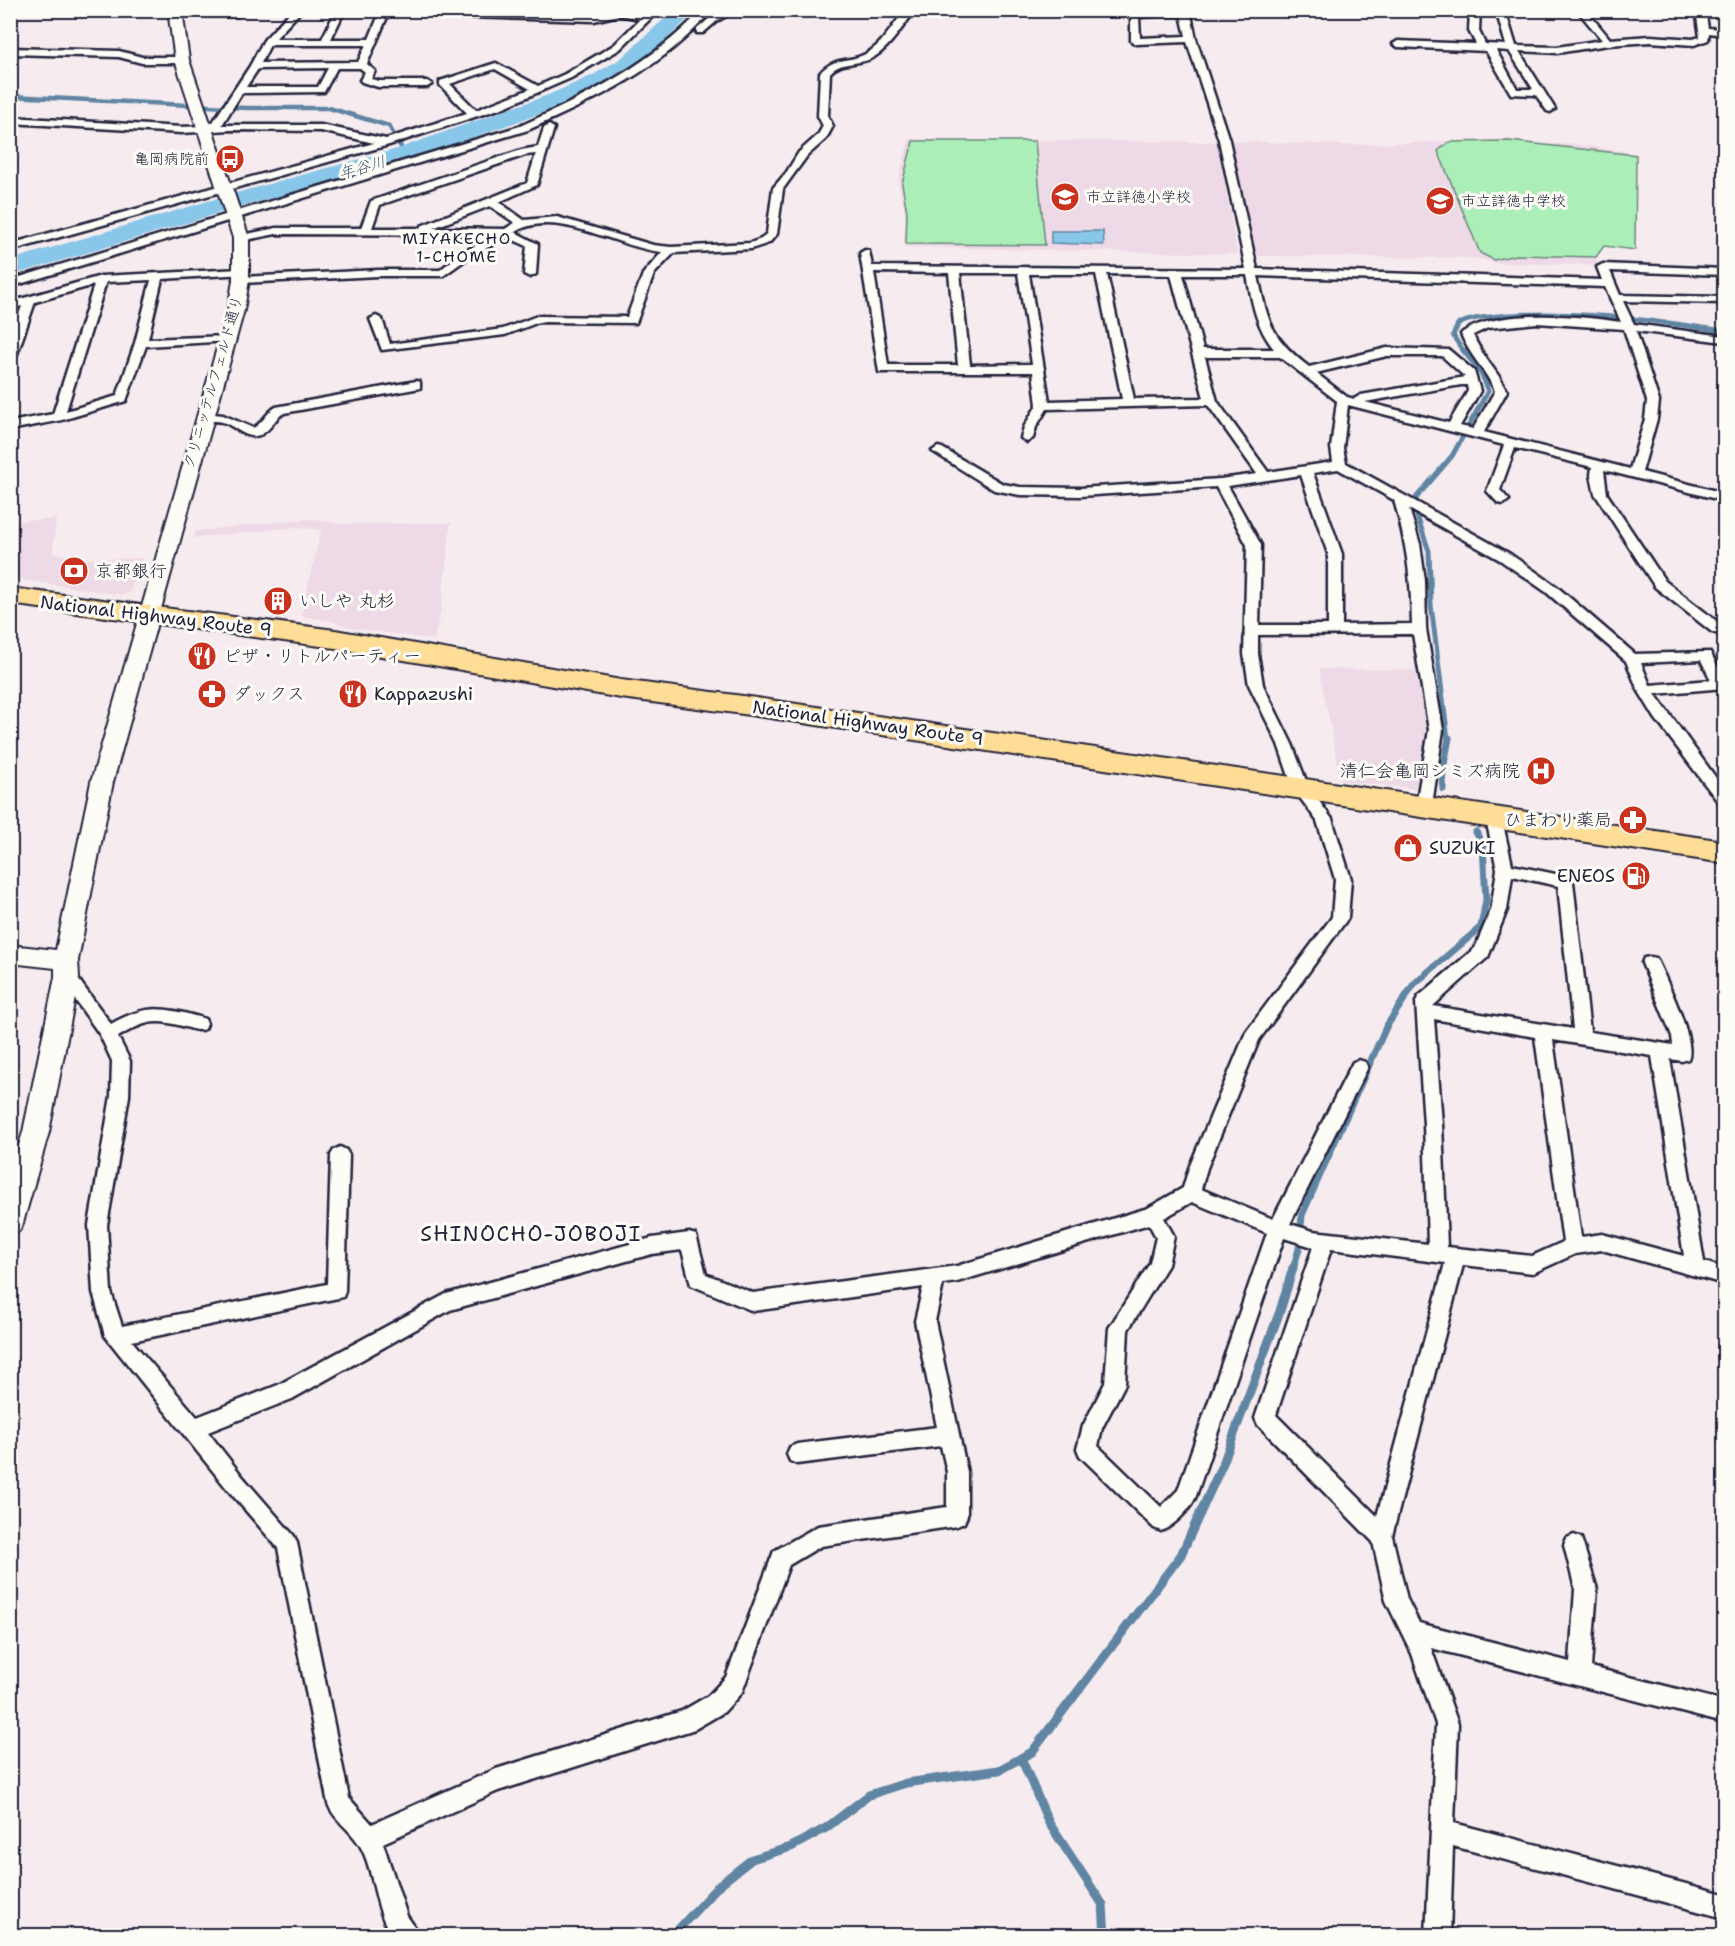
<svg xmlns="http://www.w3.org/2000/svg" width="1735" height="1946" font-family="'Shantell Sans','Klee One',sans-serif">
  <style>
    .built { fill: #eed9e6 }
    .green { fill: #aceeb8; stroke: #67887a; stroke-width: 1.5 }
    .water { fill: #88c7e9; stroke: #5f85a3; stroke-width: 1.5 }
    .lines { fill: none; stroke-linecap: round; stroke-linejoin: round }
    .stream-far3 { stroke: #5f85a3; stroke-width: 4.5 }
    .stream-far2 { stroke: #5f85a3; stroke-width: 5 }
    .stream-far1 { stroke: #5f85a3; stroke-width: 7 }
    .stream { stroke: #5f85a3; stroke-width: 9 }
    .river { fill: #88c7e9; fill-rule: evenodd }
    .street-casing { stroke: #22223b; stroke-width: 5 }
    .secondary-casing { stroke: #22223b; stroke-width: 4 }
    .highway-casing { stroke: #22223b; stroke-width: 4 }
    .street { fill: #fdfcf7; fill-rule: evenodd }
    .secondary { fill: #fdfcf7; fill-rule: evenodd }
    .highway { fill: #fedd96; fill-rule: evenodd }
    .labels { text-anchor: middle; stroke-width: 6; stroke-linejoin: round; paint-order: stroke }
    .far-poi-label { font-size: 15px; fill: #22223b; stroke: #fdfcf7; text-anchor: start }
    .far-street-label { font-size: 15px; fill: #22223b; stroke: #fdfcf7 }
    .far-water-label { font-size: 16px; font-style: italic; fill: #465c78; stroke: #fdfcf7 }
    .far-neighbourhood-label { font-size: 16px; letter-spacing: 1.5px; fill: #22223b; stroke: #fdfcf7 }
    .poi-label { font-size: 18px; fill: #22223b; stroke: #fdfcf7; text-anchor: start }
    .street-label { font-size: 18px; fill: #22223b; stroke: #fdfcf7 }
    .quarter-label { font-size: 21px; letter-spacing: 1.5px; fill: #22223b; stroke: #fdfcf7 }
  </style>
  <rect width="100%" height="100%" fill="#f6ecef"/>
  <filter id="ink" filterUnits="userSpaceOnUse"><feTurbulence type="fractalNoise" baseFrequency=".0167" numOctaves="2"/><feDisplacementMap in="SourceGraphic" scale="12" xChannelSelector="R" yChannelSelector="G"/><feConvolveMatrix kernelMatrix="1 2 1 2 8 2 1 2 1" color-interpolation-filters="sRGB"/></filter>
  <g filter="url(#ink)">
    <g class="built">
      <path d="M909,139L1218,142L1237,254L904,247L905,212L898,182Z"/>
      <path d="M1506,139L1543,144H1575L1636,153L1635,250L1604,246L1596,257L1598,265L1495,263L1476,258L1257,256L1230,141L1342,145Z"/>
      <path d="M56,519L53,552L77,559L144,558L129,593L123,595L11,578V521Z"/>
      <path d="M315,519L340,524L451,523L441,609L434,640L352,628L327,620L301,616L321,530L296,527L194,538L196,531L294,520Z"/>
      <path d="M1319,669L1416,670L1428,737L1418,789L1341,781Z"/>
    </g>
    <g class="green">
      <path d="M913,141H1035L1045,245L906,244L907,212L902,184Z"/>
      <path d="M1509,141L1636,155L1635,250L1604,246L1596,257L1516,255L1494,260L1480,253L1438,151L1449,142Z"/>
    </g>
    <path class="water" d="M1051,231H1103L1104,245L1051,243Z"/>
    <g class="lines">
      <g class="stream-far3">
        <path d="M10,96L247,108H329L389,126L405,154"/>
        <path d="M1457,325C1472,317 1489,317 1506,315C1565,311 1621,316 1680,325"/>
      </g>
      <g class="stream-far2">
        <path d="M1669,323L1724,331"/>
        <path d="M1448,739L1431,605L1429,551L1417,516L1416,498L1452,456L1488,391C1481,363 1465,359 1453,335L1459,323"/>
      </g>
      <g class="stream-far1">
        <path d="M1443,789V770L1449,738"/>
        <path d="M1293,1269L1299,1249L1302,1215L1386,1027L1414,984L1481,927L1486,900L1483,846L1476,832"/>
      </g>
      <g class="stream">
        <path d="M1021,1758L1049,1823L1103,1905L1105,1936"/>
        <path d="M676,1936L674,1934L719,1885L752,1859L791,1847L826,1828L869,1795L906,1783L999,1770L1032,1752L1181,1555L1224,1461L1280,1311L1293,1268"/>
      </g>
      <path class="river" d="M674,10H697L636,69L609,85L564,105L413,159L243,206L10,276V260L225,196L397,149L548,95L593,75L620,59Z"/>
      <g class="street-casing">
        <g id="street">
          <path d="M242,10L237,16H176L171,13L175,10Z"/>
          <path d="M292,10H302L275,39H322L336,10H345L331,39H369L381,10H390L367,64L375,71L371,79L379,81H427L432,84L427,87H378L362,82L360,80L365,72L360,68H337L324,92L242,93L222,125H321L386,139L467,113L440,85V81L496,63L538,86L565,74L614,45L640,19L619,15L594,21L432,16L422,10L594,15L614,10L645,15L649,10H659L620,49L571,78L502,108L389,145L10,251V244L374,143L321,131L230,130L182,133L10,123V117L182,127L203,126L213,122L250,66L264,40ZM270,45H366L358,62L261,63ZM328,68L318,87H246L258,69ZM495,69L530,89L476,110L450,84Z"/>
          <path d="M702,10H712C664,68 595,100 528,130L10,287V280L520,126C588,96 651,64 702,10Z"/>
          <path d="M725,10H737L717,21L703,33H697V29L711,17Z"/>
          <path d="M906,10H916C903,25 891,47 874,57C860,66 841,60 830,73L828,116L833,126L826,139L807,156L783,189L777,234L769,243L751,249L674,253L654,274L636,323L539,322L505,335L382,350L370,319L376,316L382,319L390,344L503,329L537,316L627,317L643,274L662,252C618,248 555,207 515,232L538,244L536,274L530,277L524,274L527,246L507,237L468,258L443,276H378L241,283L235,280L241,277L378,270H440L460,254L495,235L276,234L241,241L236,238L237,236L276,228H361L371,201L521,150L538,147L544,128L549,125L554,128L537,185L499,202L524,220L557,217L653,245L671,247L750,243L761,239L767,233L773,188L786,173L799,152L818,135L823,126L818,116L820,73C834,56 851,63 867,53C884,44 893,23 906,10ZM536,154L527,183L421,226L420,228H372L380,205L526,155ZM490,206L515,223L505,229L433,228Z"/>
          <path d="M1154,10H1190L1196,39L1229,140L1257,269L1602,280L1597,267L1603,264L1724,269V275L1610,271L1620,295L1724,297V303L1623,301L1634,324L1724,336V342L1636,331L1659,401L1657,419L1642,472L1724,493V501L1604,470L1607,494L1665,581L1724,627V636L1712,632L1655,587L1595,494L1591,475L1592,467L1515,448L1500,490L1509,500L1503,504L1498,503L1487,491L1504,445L1348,405L1343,448L1346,463L1510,554L1556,586L1635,654L1710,652L1724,679V688L1655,694L1724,789V804L1719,803L1655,718L1638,690L1626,661L1546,592L1500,560L1409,509L1420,544L1425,581L1426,629L1443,730L1432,805L1429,809H1419L1416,805L1429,730L1413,634L1258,635V654L1263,685L1292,744L1308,786L1332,819L1351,879L1348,918L1259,1040L1207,1168L1201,1189L1273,1219L1353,1062L1359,1060L1365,1062L1368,1067L1290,1224L1313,1231L1428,1244L1424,1124L1416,1002L1418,997L1475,948L1491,910L1497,869L1485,815L1488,811H1498L1501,815L1512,865L1565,876L1571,878L1573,882L1590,1032L1673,1045L1672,1036L1642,963L1644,958L1650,957L1656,958C1665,977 1697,1042 1688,1059L1682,1061L1670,1059L1704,1262L1724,1268V1284L1602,1250L1575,1254L1533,1273L1463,1265L1392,1536L1407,1599L1419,1623L1570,1662L1575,1589L1564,1545L1567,1538L1574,1535L1581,1538L1597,1589L1591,1667L1724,1701V1723L1431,1648L1458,1724L1454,1823L1724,1894V1918L1453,1846L1450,1936H1426L1436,1724L1412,1654L1386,1601L1373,1542L1258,1425L1255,1418L1313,1247L1284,1238L1196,1496C1191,1509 1174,1526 1161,1531L1154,1528L1080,1456L1077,1449L1083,1426L1105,1383L1109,1328L1150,1263L1156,1237L1149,1224L957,1282L943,1284L935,1321L967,1472V1516L964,1523L957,1526L821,1546L789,1565L742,1692L724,1712L695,1729L498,1791L383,1843L407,1916L421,1936H393C374,1913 375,1869 359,1844C350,1829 334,1820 328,1804L278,1548L228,1490L105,1336L93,1292L89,1225L111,1096L112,1061L100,1035L59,977L61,972L67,970L73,972L111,1024C146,1004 162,1007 199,1017L205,1019L207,1024L205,1029C197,1032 190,1028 182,1026C153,1018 143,1022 118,1037L130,1061L129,1096L107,1225L111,1292L122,1326L327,1284L331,1155L334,1150L340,1147L346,1150L349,1155L345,1291L343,1297L132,1341L197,1417L278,1385L446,1294L652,1238L689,1233L696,1235L706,1274L753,1293L957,1266L1148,1208L1183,1188L1189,1168L1246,1032L1332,917L1335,879L1317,821L1293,788L1278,744L1249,685L1244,654L1247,545L1216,487L1080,496L1020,495L994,490L932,451L938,447L942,448L1003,484L1020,487L1080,488L1220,479L1257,474L1208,405L1047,409L1036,427L1033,438L1027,442L1021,438L1024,427L1037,405L1033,372H879L860,253L865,250L869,251L872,266L1246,269L1219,140L1187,42L1136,44L1131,41V12ZM1181,15L1186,36L1140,38L1139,17ZM874,272L949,273L958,365H888ZM960,273H1018L1032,364L970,365ZM1029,274H1096L1122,399L1049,401ZM1107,274L1171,275L1204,398L1134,399ZM1183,275H1247C1252,302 1256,327 1274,349H1203ZM1258,276L1605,287L1621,322C1581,316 1498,308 1463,332L1461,334C1469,355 1486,370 1495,391L1473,429L1460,426L1480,391L1474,371L1449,350L1387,348L1309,367C1270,337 1268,322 1258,276ZM1537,323L1624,329L1647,401L1645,419L1630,469L1484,432L1507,391C1498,371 1481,356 1473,335L1488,328ZM1387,356H1442L1465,377L1361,395L1354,399L1347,397L1316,373ZM1205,357H1280L1337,401L1331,448L1333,462L1268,472L1217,401ZM1461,385H1467L1468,391L1449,423L1365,402ZM1338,469L1394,500C1407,546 1411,576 1412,624L1342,625V554L1313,473ZM1301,475L1328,554V625H1259L1261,545L1228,486ZM1701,660L1711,680L1650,685L1641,663ZM1512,876L1558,886L1573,1029L1433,1006L1488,957L1507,910ZM1434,1019L1535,1037L1563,1242L1532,1256L1447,1247L1442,1124ZM1553,1040L1652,1056L1684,1256L1602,1234L1581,1237ZM1192,1202L1267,1233L1178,1490L1161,1507L1098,1446L1102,1428L1125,1384L1128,1330L1168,1265L1174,1236L1164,1218ZM1331,1249L1445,1263L1377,1516L1276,1415ZM682,1250L691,1285L753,1311L923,1287L915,1321L937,1427L797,1444L790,1447L787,1454L790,1461L797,1464L941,1446L947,1472V1507L818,1526L774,1551L726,1677L708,1696L682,1711L496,1769L372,1824L349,1798L297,1543L294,1536L242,1476L208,1432L292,1399L450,1310L652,1254Z"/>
          <path d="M1470,10H1480L1479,31L1485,44L1506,45L1496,10H1505L1516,46L1557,47L1602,40L1577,10H1586L1610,39L1650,36L1693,39L1700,37L1696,10H1705L1708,28L1724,29V35L1709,33L1708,40L1694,45L1650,42L1608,45L1557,53L1519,51L1555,109L1550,112L1547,111L1536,95L1511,94L1486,51L1398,47L1393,44L1398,41L1476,44L1469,31ZM1496,50L1509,51L1533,89H1517Z"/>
          <path d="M10,48L119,51L142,57H182L187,60L182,63H142L119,57L10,54Z"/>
          <path d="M241,269L247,272L245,274L162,279L148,339L227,336L233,339L231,341L146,346L126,401L62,420L10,430V422L53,414L94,285L35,302L16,357L10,360V339L22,306L10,309V302L101,276ZM151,280L135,343L117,396L66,411L106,282Z"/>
          <path d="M416,381L420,382V388L284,413C277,417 276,420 271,426C254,447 240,430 226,423C217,419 206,424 199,417L205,413L223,415L253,428C263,423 266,413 276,407Z"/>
        </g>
      </g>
      <g class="secondary-casing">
        <path id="secondary" d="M168,10H182L189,60L249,238V280L244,310L113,782L78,960L79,977L49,1132L23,1223L19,1231L10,1235V1175L23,1132L55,977V968L10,963V945L56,950L91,782L228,310L233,280V238L175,60Z"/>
      </g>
      <g class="highway-casing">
        <path id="highway" d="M10,588L335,630L621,680L743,696L1724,841V863L743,714L621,698L335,648L10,604Z"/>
      </g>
      <use href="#street" class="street"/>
      <use href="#secondary" class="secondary"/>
      <use href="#highway" class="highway"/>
    </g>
  </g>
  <defs>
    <g id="bus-disc" transform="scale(1.5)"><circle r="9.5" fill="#c8321e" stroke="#fdfcf7"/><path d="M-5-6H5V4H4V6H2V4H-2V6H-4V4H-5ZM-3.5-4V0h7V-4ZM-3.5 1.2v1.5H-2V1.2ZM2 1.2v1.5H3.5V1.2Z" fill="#fff"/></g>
    <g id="school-disc" transform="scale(1.5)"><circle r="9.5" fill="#c8321e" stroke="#fdfcf7"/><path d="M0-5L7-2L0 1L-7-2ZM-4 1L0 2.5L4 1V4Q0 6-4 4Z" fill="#fff"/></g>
    <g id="bank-disc" transform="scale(1.5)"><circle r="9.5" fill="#c8321e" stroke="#fdfcf7"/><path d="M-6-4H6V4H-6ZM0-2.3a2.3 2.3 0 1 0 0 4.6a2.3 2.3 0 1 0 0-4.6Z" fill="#fff"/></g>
    <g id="building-disc" transform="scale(1.5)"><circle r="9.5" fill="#c8321e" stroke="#fdfcf7"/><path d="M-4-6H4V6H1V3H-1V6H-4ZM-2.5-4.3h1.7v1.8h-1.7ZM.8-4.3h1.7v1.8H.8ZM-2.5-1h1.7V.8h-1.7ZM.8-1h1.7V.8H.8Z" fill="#fff"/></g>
    <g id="restaurant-disc" transform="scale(1.5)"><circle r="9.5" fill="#c8321e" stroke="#fdfcf7"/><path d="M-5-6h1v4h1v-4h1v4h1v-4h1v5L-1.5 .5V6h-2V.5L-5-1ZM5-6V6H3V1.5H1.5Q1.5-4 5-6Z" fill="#fff"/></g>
    <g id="pharmacy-disc" transform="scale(1.5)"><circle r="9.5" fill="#c8321e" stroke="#fdfcf7"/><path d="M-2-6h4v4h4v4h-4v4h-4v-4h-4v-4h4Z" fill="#fff"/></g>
    <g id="hospital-disc" transform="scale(1.5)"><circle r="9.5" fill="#c8321e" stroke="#fdfcf7"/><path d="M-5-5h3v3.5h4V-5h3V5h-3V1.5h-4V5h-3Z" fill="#fff"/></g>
    <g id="shop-disc" transform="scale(1.5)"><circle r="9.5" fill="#c8321e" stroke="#fdfcf7"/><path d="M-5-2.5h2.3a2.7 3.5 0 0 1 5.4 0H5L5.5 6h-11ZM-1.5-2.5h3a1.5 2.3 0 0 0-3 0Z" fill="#fff"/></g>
    <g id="fuel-disc" transform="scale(1.5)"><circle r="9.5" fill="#c8321e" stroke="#fdfcf7"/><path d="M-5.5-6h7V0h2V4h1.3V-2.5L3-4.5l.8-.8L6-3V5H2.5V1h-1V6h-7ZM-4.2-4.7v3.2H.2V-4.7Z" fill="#fff"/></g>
  </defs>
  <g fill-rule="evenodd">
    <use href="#bus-disc" x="230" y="159"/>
    <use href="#school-disc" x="1065" y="197"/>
    <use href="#school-disc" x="1440" y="201"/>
    <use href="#bank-disc" x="74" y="571"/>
    <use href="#building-disc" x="278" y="601"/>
    <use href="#restaurant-disc" x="202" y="656"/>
    <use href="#pharmacy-disc" x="212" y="694"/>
    <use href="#restaurant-disc" x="353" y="694"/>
    <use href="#hospital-disc" x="1541" y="771"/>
    <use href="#pharmacy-disc" x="1633" y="820"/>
    <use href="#shop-disc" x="1408" y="848"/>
    <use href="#fuel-disc" x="1636" y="876"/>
  </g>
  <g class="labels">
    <g class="far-poi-label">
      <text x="209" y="164" text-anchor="end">亀岡病院前</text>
      <text x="1086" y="202">市立詳徳小学校</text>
      <text x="1461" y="206">市立詳徳中学校</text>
    </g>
    <g class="far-street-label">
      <text transform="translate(213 382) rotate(-74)" y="5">クリニッテルフェルド通り</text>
    </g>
    <g class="far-water-label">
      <text transform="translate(362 167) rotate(-16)" y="6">年谷川</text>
    </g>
    <g class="far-neighbourhood-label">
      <text x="457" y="244">MIYAKECHO<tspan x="457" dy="18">1-CHOME</tspan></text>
    </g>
    <g class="poi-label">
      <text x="95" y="577">京都銀行</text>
      <text x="299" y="607">いしや 丸杉</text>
      <text x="223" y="662">ピザ・リトルパーティー</text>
      <text x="233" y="700">ダックス</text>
      <text x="374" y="700">Kappazushi</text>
      <text x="1520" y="777" text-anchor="end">清仁会亀岡シミズ病院</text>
      <text x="1612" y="826" text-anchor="end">ひまわり薬局</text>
      <text x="1429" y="854">SUZUKI</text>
      <text x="1615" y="882" text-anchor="end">ENEOS</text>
    </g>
    <g class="street-label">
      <text transform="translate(156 616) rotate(7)" y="6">National Highway Route 9</text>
      <text transform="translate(868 723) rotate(8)" y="6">National Highway Route 9</text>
    </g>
    <g class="quarter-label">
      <text x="531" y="1241">SHINOCHO-JOBOJI</text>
    </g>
  </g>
  <rect width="1735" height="1946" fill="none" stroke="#fdfcf7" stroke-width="36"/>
  <rect x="18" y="18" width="1699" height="1910" fill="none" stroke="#22223b" stroke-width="2" filter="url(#ink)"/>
</svg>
